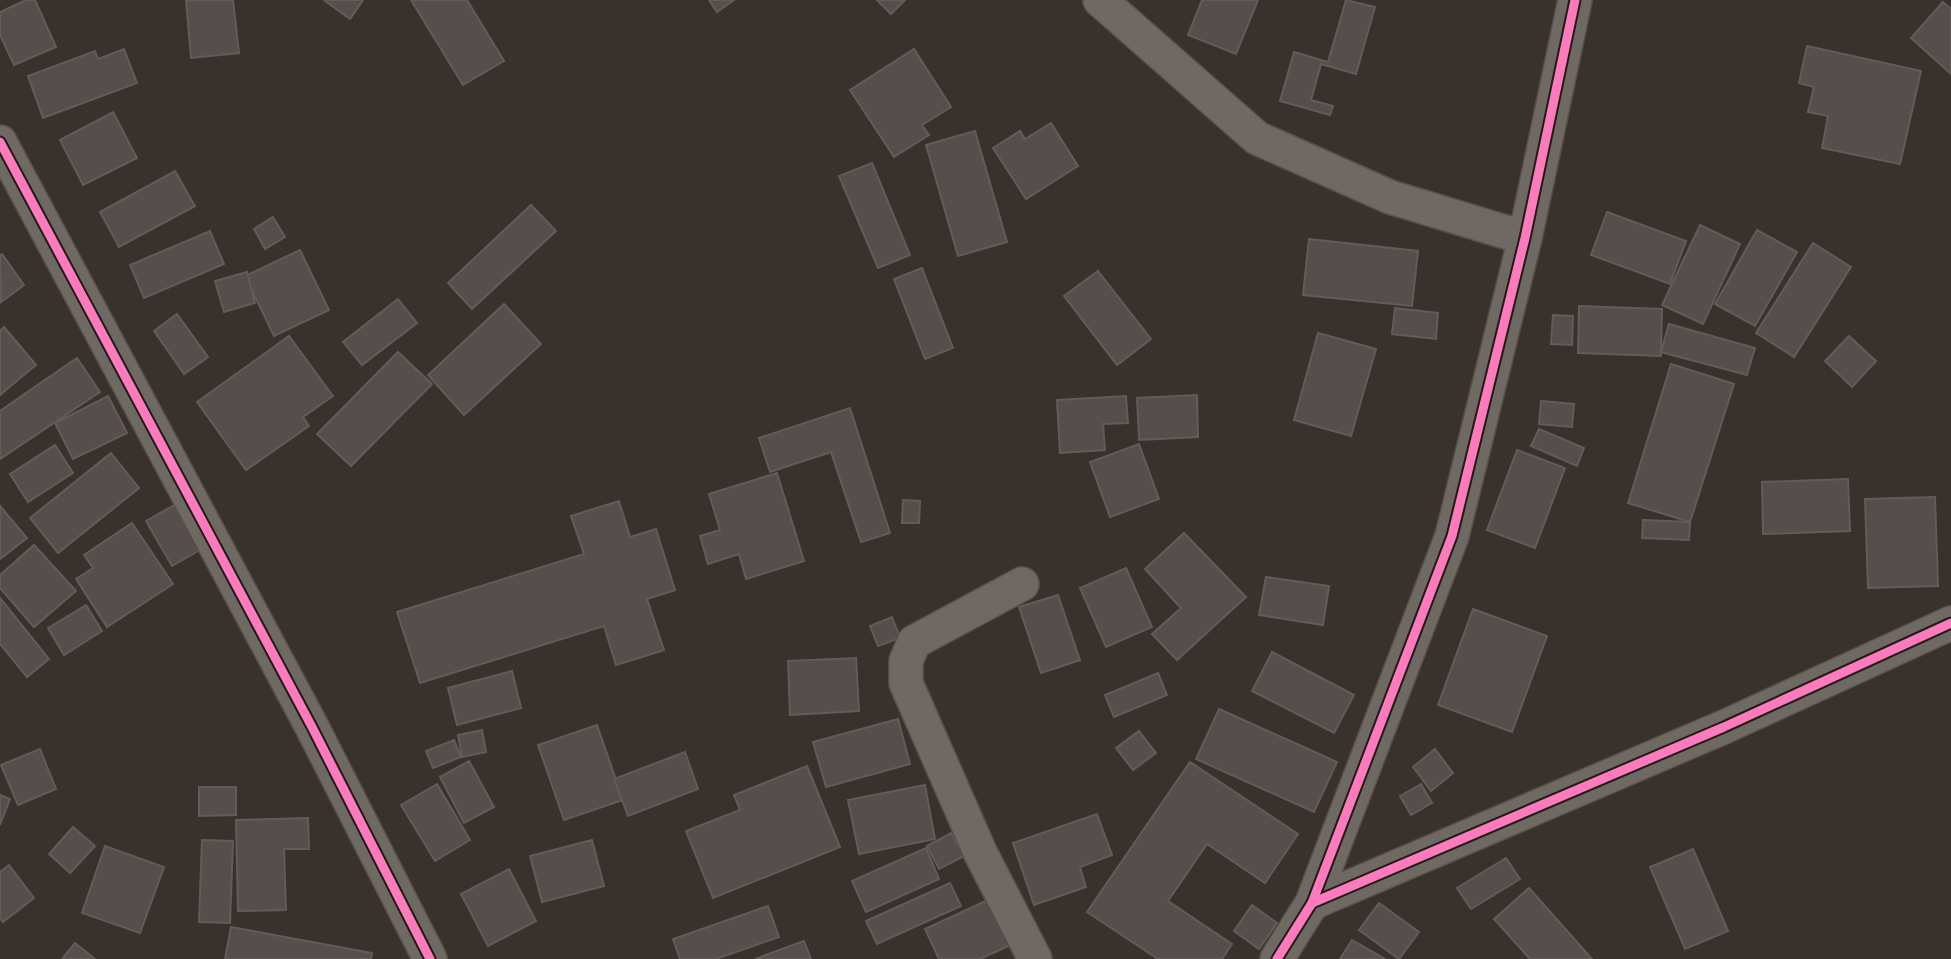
<svg xmlns="http://www.w3.org/2000/svg" width="1951" height="959" font-family="Roboto,sans-serif">
  <style>
    .building { fill: #544e4c; stroke: #625b5a; stroke-width: 2 }
    .lines { fill: none; stroke-linecap: round; stroke-linejoin: round }
    .minor-casing { stroke: #56504a; stroke-width: 36 }
    .minor { stroke: #6f6964; stroke-width: 33 }
    .cycleway-casing { stroke: #211b16; stroke-width: 13 }
    .cycleway { stroke: #fd7abc; stroke-width: 9 }
  </style>
  <rect width="100%" height="100%" fill="#39322c"/>
  <g class="building">
    <path d="M26,0H35L56,47L14,65L0,35V12Z"/>
    <path d="M186,0H233L239,53L191,58Z"/>
    <path d="M324,0H363L350,19Z"/>
    <path d="M411,0H467L504,61L463,85Z"/>
    <path d="M709,0H734L717,12Z"/>
    <path d="M877,0H905L891,14Z"/>
    <path d="M1202,0H1258L1236,54L1188,35Z"/>
    <path d="M1346,0L1375,7L1356,74L1321,64L1311,100L1333,106L1330,115L1280,101L1294,52L1328,62Z"/>
    <path d="M1943,2L1951,9V74L1911,38Z"/>
    <path d="M1807,46L1921,71L1900,164L1822,148L1828,116L1808,112L1814,87L1799,83Z"/>
    <path d="M124,49L137,83L43,118L28,76L95,51L98,59Z"/>
    <path d="M914,49L951,107L922,125L929,135L894,157L850,90Z"/>
    <path d="M113,112L137,158L83,185L60,140Z"/>
    <path d="M1051,123L1078,166L1026,199L993,148L1020,131L1025,139Z"/>
    <path d="M975,131L1007,242L958,256L926,145Z"/>
    <path d="M872,163L910,255L878,268L839,176Z"/>
    <path d="M175,171L195,206L119,247L100,212Z"/>
    <path d="M531,205L556,231L472,309L448,283Z"/>
    <path d="M1607,212L1686,241L1670,284L1591,255Z"/>
    <path d="M273,217L285,237L265,249L254,229Z"/>
    <path d="M1700,225L1740,244L1703,324L1662,305Z"/>
    <path d="M1757,230L1797,252L1755,326L1715,304Z"/>
    <path d="M210,231L224,264L144,298L130,265Z"/>
    <path d="M1309,239L1418,251L1412,306L1303,295Z"/>
    <path d="M1813,243L1851,267L1794,357L1756,333Z"/>
    <path d="M300,250L329,310L274,336L245,276Z"/>
    <path d="M2,254L24,285L1,302L0,255Z"/>
    <path d="M922,268L953,348L925,359L894,279Z"/>
    <path d="M1098,271L1151,339L1117,365L1064,296Z"/>
    <path d="M247,272L255,303L224,312L215,281Z"/>
    <path d="M398,299L417,323L362,365L343,342Z"/>
    <path d="M504,304L541,344L464,415L428,375Z"/>
    <path d="M1579,306L1662,309L1661,356L1578,353Z"/>
    <path d="M1395,308L1438,313L1436,339L1392,334Z"/>
    <path d="M177,314L208,357L184,374L154,331Z"/>
    <path d="M1553,315L1573,316L1572,345L1551,344Z"/>
    <path d="M1669,324L1755,348L1747,375L1661,352Z"/>
    <path d="M4,327L36,365L0,395V331Z"/>
    <path d="M1318,333L1376,349L1351,436L1294,420Z"/>
    <path d="M289,336L333,396L303,417L309,426L246,470L197,402Z"/>
    <path d="M1849,336L1876,361L1852,387L1825,361Z"/>
    <path d="M398,352L432,384L351,466L317,434Z"/>
    <path d="M77,358L100,392L0,459V411Z"/>
    <path d="M1671,364L1734,384L1690,522L1628,503Z"/>
    <path d="M1197,395L1198,437L1139,440L1137,398Z"/>
    <path d="M108,396L127,433L73,459L55,423Z"/>
    <path d="M1126,396L1128,423L1103,424L1105,450L1060,453L1057,400Z"/>
    <path d="M1541,401L1574,404L1572,427L1539,424Z"/>
    <path d="M850,408L890,533L861,542L831,452L770,472L759,438Z"/>
    <path d="M1539,429L1584,448L1577,466L1531,446Z"/>
    <path d="M1139,444L1159,499L1110,517L1090,462Z"/>
    <path d="M55,445L73,473L28,502L10,474Z"/>
    <path d="M1517,450L1565,468L1535,548L1487,530Z"/>
    <path d="M111,453L139,488L58,553L30,518Z"/>
    <path d="M777,473L804,561L746,579L739,554L708,564L700,536L720,530L709,494Z"/>
    <path d="M1848,479L1850,531L1763,534L1762,482Z"/>
    <path d="M1935,497L1938,586L1868,588L1865,499Z"/>
    <path d="M903,500L920,501L919,523H902Z"/>
    <path d="M619,501L630,537L656,529L675,590L647,599L664,650L616,665L604,626L420,683L397,612L584,554L571,516Z"/>
    <path d="M174,505L200,550L172,566L146,521Z"/>
    <path d="M0,506L27,538L0,559Z"/>
    <path d="M1643,520L1690,522L1689,540L1642,538Z"/>
    <path d="M132,523L173,584L107,627L76,579L93,568L84,555Z"/>
    <path d="M1184,533L1246,597L1177,660L1152,634L1181,608L1145,569Z"/>
    <path d="M34,545L76,591L34,627L0,588V575Z"/>
    <path d="M1126,568L1152,627L1106,647L1080,588Z"/>
    <path d="M1266,577L1329,586L1323,625L1259,615Z"/>
    <path d="M1058,595L1080,660L1041,673L1019,607Z"/>
    <path d="M0,598L49,659L27,677L0,644Z"/>
    <path d="M86,605L102,631L64,655L48,628Z"/>
    <path d="M1473,609L1547,636L1512,732L1438,705Z"/>
    <path d="M892,617L900,638L878,646L870,626Z"/>
    <path d="M1272,652L1354,695L1334,733L1252,691Z"/>
    <path d="M856,658L859,711L790,715L788,661Z"/>
    <path d="M512,671L521,708L457,725L448,688Z"/>
    <path d="M1158,673L1167,695L1114,717L1105,695Z"/>
    <path d="M1219,709L1337,762L1314,812L1196,759Z"/>
    <path d="M898,719L910,764L826,787L813,742Z"/>
    <path d="M597,725L623,800L564,820L538,745Z"/>
    <path d="M482,730L486,752L462,757L458,735Z"/>
    <path d="M1139,731L1156,753L1133,770L1116,748Z"/>
    <path d="M454,740L461,757L433,768L426,751Z"/>
    <path d="M40,749L56,789L18,805L1,765Z"/>
    <path d="M1435,749L1453,773L1431,791L1413,767Z"/>
    <path d="M685,752L698,789L628,816L614,779Z"/>
    <path d="M469,761L494,807L464,823L440,777Z"/>
    <path d="M1190,762L1298,834L1265,883L1207,844L1168,901L1232,944L1222,959H1158L1087,912Z"/>
    <path d="M807,766L840,847L713,898L686,831L740,810L734,795Z"/>
    <path d="M437,784L470,840L435,861L401,805Z"/>
    <path d="M1421,784L1432,803L1411,815L1400,796Z"/>
    <path d="M925,785L935,839L859,854L848,800Z"/>
    <path d="M199,787H236V815L199,816Z"/>
    <path d="M0,795L10,799L0,825Z"/>
    <path d="M1097,814L1112,855L1080,867L1086,887L1034,905L1013,843Z"/>
    <path d="M308,818L309,849H284L286,910L238,911L236,820Z"/>
    <path d="M73,827L95,846L70,873L49,854Z"/>
    <path d="M951,833L964,856L939,869L927,846Z"/>
    <path d="M202,840L233,841L230,923L199,922Z"/>
    <path d="M592,840L604,886L542,902L530,856Z"/>
    <path d="M105,846L164,867L140,933L82,913Z"/>
    <path d="M926,848L939,879L866,912L852,881Z"/>
    <path d="M1693,849L1728,931L1685,949L1650,867Z"/>
    <path d="M1506,858L1520,879L1471,909L1457,888Z"/>
    <path d="M9,865L34,898L3,922L0,918V872Z"/>
    <path d="M509,869L536,921L488,946L461,894Z"/>
    <path d="M950,883L961,906L877,944L866,921Z"/>
    <path d="M1529,888L1592,959H1530L1494,919Z"/>
    <path d="M992,898L1013,944L980,959H939L925,929Z"/>
    <path d="M1379,903L1419,932L1399,959L1359,930Z"/>
    <path d="M1252,905L1277,923L1259,949L1234,931Z"/>
    <path d="M768,906L779,937L716,959H680L673,939Z"/>
    <path d="M231,927L372,953L371,959H225Z"/>
    <path d="M1352,940L1385,959H1340Z"/>
    <path d="M804,941L811,959H755Z"/>
    <path d="M75,943L95,959H62Z"/>
  </g>
  <g class="lines">
    <g class="minor-casing">
      <g id="minor">
        <path d="M1100,0L1257,138L1390,197L1525,238"/>
        <path d="M0,142L312,727L430,959"/>
        <path d="M1022,584L914,642L906,661V683L980,852L1035,959"/>
        <path d="M1312,903L1724,727L1951,623"/>
        <path d="M1277,959L1312,903L1452,536L1525,238L1575,0"/>
      </g>
    </g>
    <use href="#minor" class="minor"/>
    <g class="cycleway-casing">
      <g id="cycleway">
        <path d="M0,142L312,727L430,959"/>
        <path d="M1312,903L1724,727L1951,623"/>
        <path d="M1277,959L1312,903L1452,536L1525,238L1575,0"/>
      </g>
    </g>
    <use href="#cycleway" class="cycleway"/>
  </g>
</svg>
